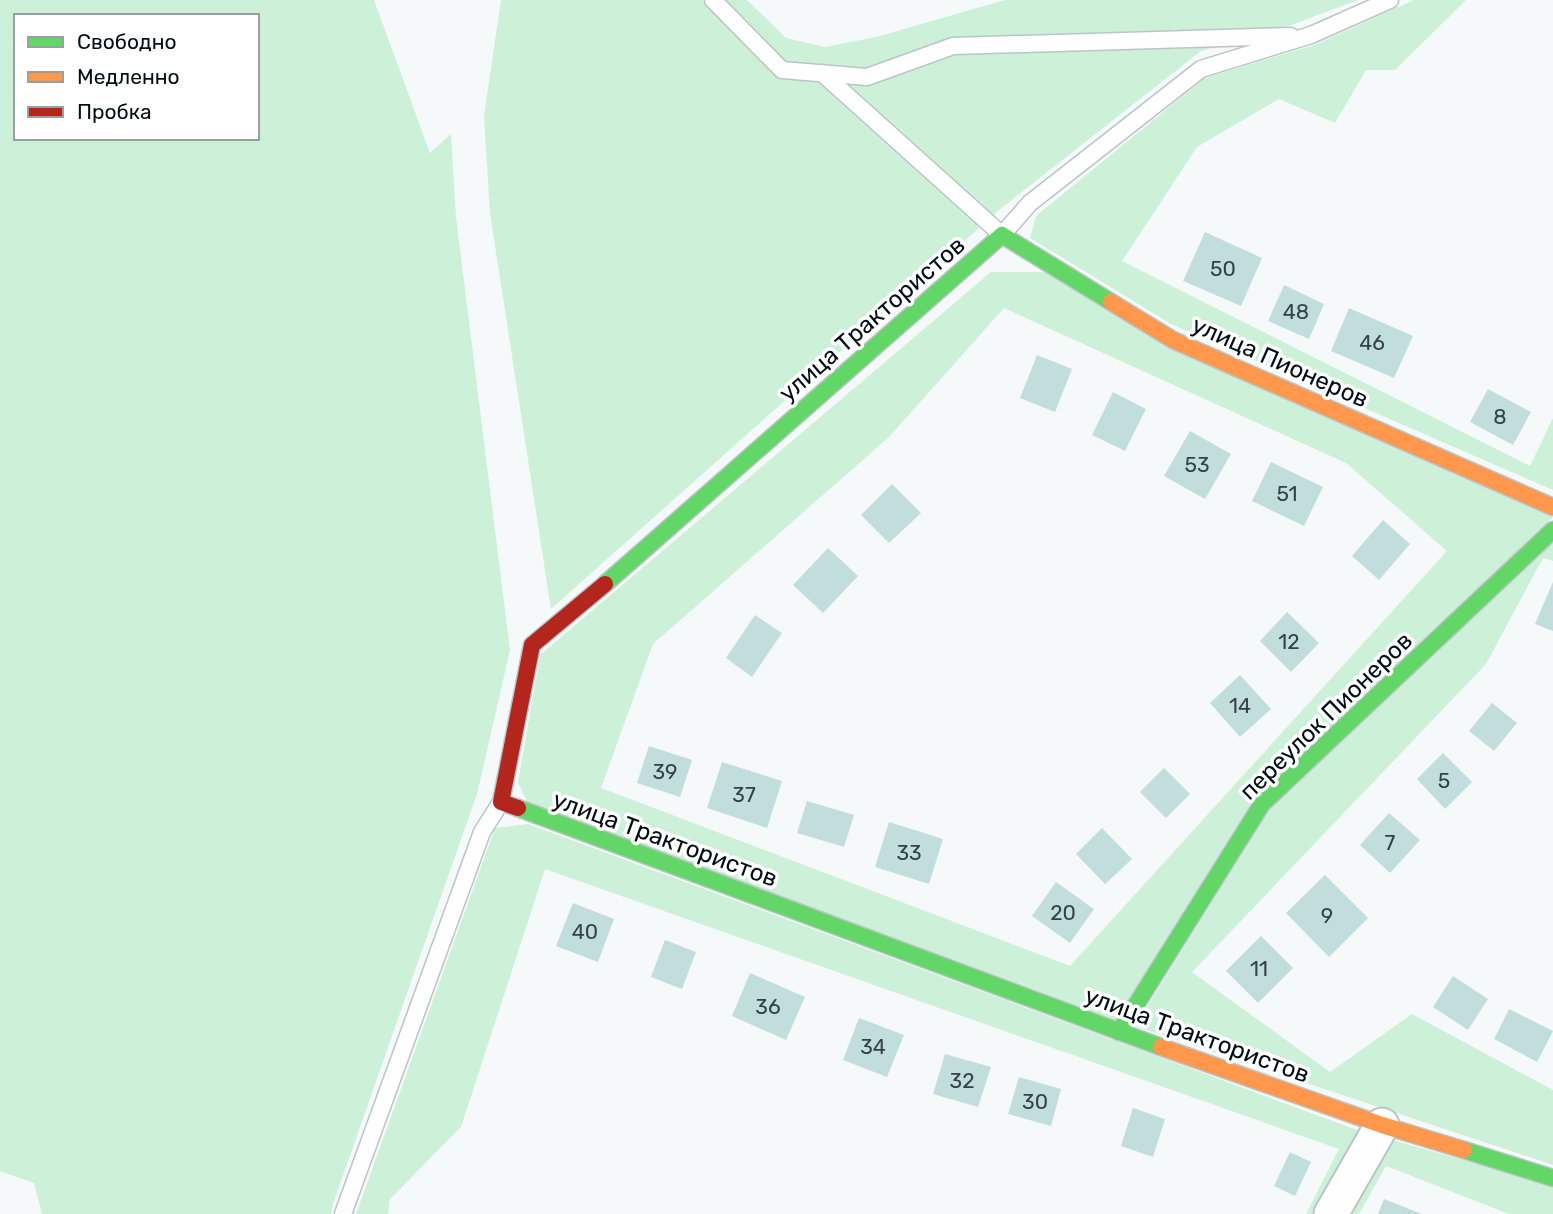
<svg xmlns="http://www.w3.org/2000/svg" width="1553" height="1214" font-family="Rubik,sans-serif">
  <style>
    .green { fill: #ccf0d8; fill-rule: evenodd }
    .building { fill: #c2dedc }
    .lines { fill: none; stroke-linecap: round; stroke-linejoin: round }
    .lane-casing { stroke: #bbc4c7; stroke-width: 19 }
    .street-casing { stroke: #bbc4c7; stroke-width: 37 }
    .fast-casing { stroke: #bbc4c7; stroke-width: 19 }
    .slow-casing { stroke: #bbc4c7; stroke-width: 19 }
    .jam-casing { stroke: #bbc4c7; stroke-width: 19 }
    .lane { stroke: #fefefe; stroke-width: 16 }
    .street { stroke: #fefefe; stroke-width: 33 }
    .fast { stroke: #63d668; stroke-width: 16 }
    .slow { stroke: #ff974d; stroke-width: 16 }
    .jam { stroke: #b3261e; stroke-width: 16 }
    .labels { text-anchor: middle; stroke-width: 7; stroke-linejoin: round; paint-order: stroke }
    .number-label { font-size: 21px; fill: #324245 }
    .street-label { font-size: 24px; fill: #020e13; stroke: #fff }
  </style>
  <rect width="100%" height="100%" fill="#f5f9fa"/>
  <g class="green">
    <path d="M0,0H374L430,153L451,134L456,217L510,650L477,794L333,1204L331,1214H42L34,1183L0,1171ZM16,16H257V138H16Z"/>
    <path d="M501,0H747L786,38L825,47L876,37L1005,0H1358L1294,24L1201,51L999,210L551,609L490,213L484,116Z"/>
    <path d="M1414,0H1466L1395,70H1366L1335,123L1279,99L1197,147L1122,261L1530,466L1553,418V490L1171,324L1030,238L1036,216L1205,78L1317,44Z"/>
    <path d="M991,272H1044L1553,517L1255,797L1116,1020L528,803L518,783L540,655ZM1004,308L1346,463L1447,551L1070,966L601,788L653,644L888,438Z"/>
    <path d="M1553,540V561L1543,558L1486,664L1192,972L1330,1072L1412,1014L1553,1090V1165L1135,1026L1271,807Z"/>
    <path d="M528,824L1357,1130L1353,1154L1320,1214H1306L1339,1149L545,869L461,1127L390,1199L388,1214H356L495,828Z"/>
    <path d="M1392,1140L1553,1185V1214H1509L1386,1166L1359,1214H1338Z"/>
  </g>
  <g class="building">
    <path d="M1205,232L1262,258L1241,306L1183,281Z"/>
    <path d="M1284,285L1324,304L1309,339L1268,321Z"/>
    <path d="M1349,308L1413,336L1394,378L1331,351Z"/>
    <path d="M1037,355L1072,369L1055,412L1020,398Z"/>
    <path d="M1488,389L1531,412L1513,445L1470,422Z"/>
    <path d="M1113,392L1146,409L1125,451L1092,435Z"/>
    <path d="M1190,431L1231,454L1205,499L1164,476Z"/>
    <path d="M1271,462L1323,487L1304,526L1252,501Z"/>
    <path d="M892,484L921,513L889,543L861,515Z"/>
    <path d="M1383,520L1410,544L1379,580L1352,556Z"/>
    <path d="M828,548L858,576L823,613L793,585Z"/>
    <path d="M1553,582V631L1535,624Z"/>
    <path d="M1287,612L1319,643L1291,672L1260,641Z"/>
    <path d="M755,615L782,633L752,677L726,658Z"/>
    <path d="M1240,675L1271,709L1240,737L1210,703Z"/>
    <path d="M1492,703L1517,723L1494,751L1469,731Z"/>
    <path d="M649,746L692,760L680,797L637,783Z"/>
    <path d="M1443,753L1472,782L1445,809L1417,779Z"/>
    <path d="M722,762L782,781L767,828L707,808Z"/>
    <path d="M1164,768L1190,794L1166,818L1140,792Z"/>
    <path d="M807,801L854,815L844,847L797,833Z"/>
    <path d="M1389,813L1420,840L1390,873L1360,845Z"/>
    <path d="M889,822L943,839L929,884L875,867Z"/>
    <path d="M1102,828L1132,859L1105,884L1076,854Z"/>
    <path d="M1325,875L1368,918L1329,957L1286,913Z"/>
    <path d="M1056,882L1094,909L1070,943L1032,916Z"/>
    <path d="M573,903L614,919L598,962L556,946Z"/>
    <path d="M1261,936L1293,968L1258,1003L1226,971Z"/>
    <path d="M665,940L696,952L682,989L651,977Z"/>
    <path d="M750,973L805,997L786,1040L732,1016Z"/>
    <path d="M1453,976L1488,999L1468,1030L1433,1007Z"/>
    <path d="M1509,1009L1553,1031L1537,1062L1494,1039Z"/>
    <path d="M859,1018L904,1035L887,1077L843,1060Z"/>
    <path d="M945,1054L991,1067L978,1107L933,1094Z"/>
    <path d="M1019,1077L1061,1089L1051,1126L1008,1114Z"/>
    <path d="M1133,1108L1165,1119L1153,1157L1121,1146Z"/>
    <path d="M1290,1152L1311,1162L1295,1196L1274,1186Z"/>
    <path d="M1384,1199L1422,1214H1378Z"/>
  </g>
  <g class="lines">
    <g class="lane-casing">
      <g id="lane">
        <path d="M713,0L782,70L867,77L953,46L1291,36"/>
        <path d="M822,73L1002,235L1030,203L1201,69L1311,35L1390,0"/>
        <path d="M343,1214L482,832L501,802"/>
      </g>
    </g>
    <g class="street-casing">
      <path id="street" d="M1331,1214L1382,1125"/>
    </g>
    <g class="fast-casing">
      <g id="fast">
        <path d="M605,584L1002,235L1111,302"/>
        <path d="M518,808L1161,1047"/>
        <path d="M1119,1032L1262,804L1553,530"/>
        <path d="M1464,1150L1553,1178"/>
      </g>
    </g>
    <g class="slow-casing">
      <g id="slow">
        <path d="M1111,302L1173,340L1553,507"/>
        <path d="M1161,1047L1382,1125L1464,1150"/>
      </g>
    </g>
    <g class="jam-casing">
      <path id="jam" d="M518,808L501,802L532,645L605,584"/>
    </g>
    <use href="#lane" class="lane"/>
    <use href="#street" class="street"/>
    <use href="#fast" class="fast"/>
    <use href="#slow" class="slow"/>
    <use href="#jam" class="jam"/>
  </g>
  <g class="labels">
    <g class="number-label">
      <text x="1223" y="276">50</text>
      <text x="1296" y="319">48</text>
      <text x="1372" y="350">46</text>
      <text x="1500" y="424">8</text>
      <text x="1197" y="472">53</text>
      <text x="1287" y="501">51</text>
      <text x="1289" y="649">12</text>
      <text x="1240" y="713">14</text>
      <text x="665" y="779">39</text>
      <text x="1444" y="788">5</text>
      <text x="744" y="802">37</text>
      <text x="1390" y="850">7</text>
      <text x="909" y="860">33</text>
      <text x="1063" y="920">20</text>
      <text x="1327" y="923">9</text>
      <text x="585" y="939">40</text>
      <text x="1259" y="976">11</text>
      <text x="768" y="1014">36</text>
      <text x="873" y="1054">34</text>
      <text x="962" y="1088">32</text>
      <text x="1035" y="1109">30</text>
    </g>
    <g class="street-label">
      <text transform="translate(872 319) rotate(-41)" y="8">улица Трактористов</text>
      <text transform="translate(1280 362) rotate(24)" y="8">улица Пионеров</text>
      <text transform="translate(1326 716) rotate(-44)" y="8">переулок Пионеров</text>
      <text transform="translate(665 839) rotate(20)" y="8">улица Трактористов</text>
      <text transform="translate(1197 1035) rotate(20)" y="8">улица Трактористов</text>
    </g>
  </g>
  <rect x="14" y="14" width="245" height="126" fill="#ffffff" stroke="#9a9fa1" stroke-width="2"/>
  <rect x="28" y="37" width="35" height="10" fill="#63d668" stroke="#9a9fa1" stroke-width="2"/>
  <text x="77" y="49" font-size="21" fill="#020e13">Свободно</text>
  <rect x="28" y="72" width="35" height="10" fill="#ff974d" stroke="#9a9fa1" stroke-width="2"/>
  <text x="77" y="84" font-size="21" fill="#020e13">Медленно</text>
  <rect x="28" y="107" width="35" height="10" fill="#b3261e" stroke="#9a9fa1" stroke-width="2"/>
  <text x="77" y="119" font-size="21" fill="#020e13">Пробка</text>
</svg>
